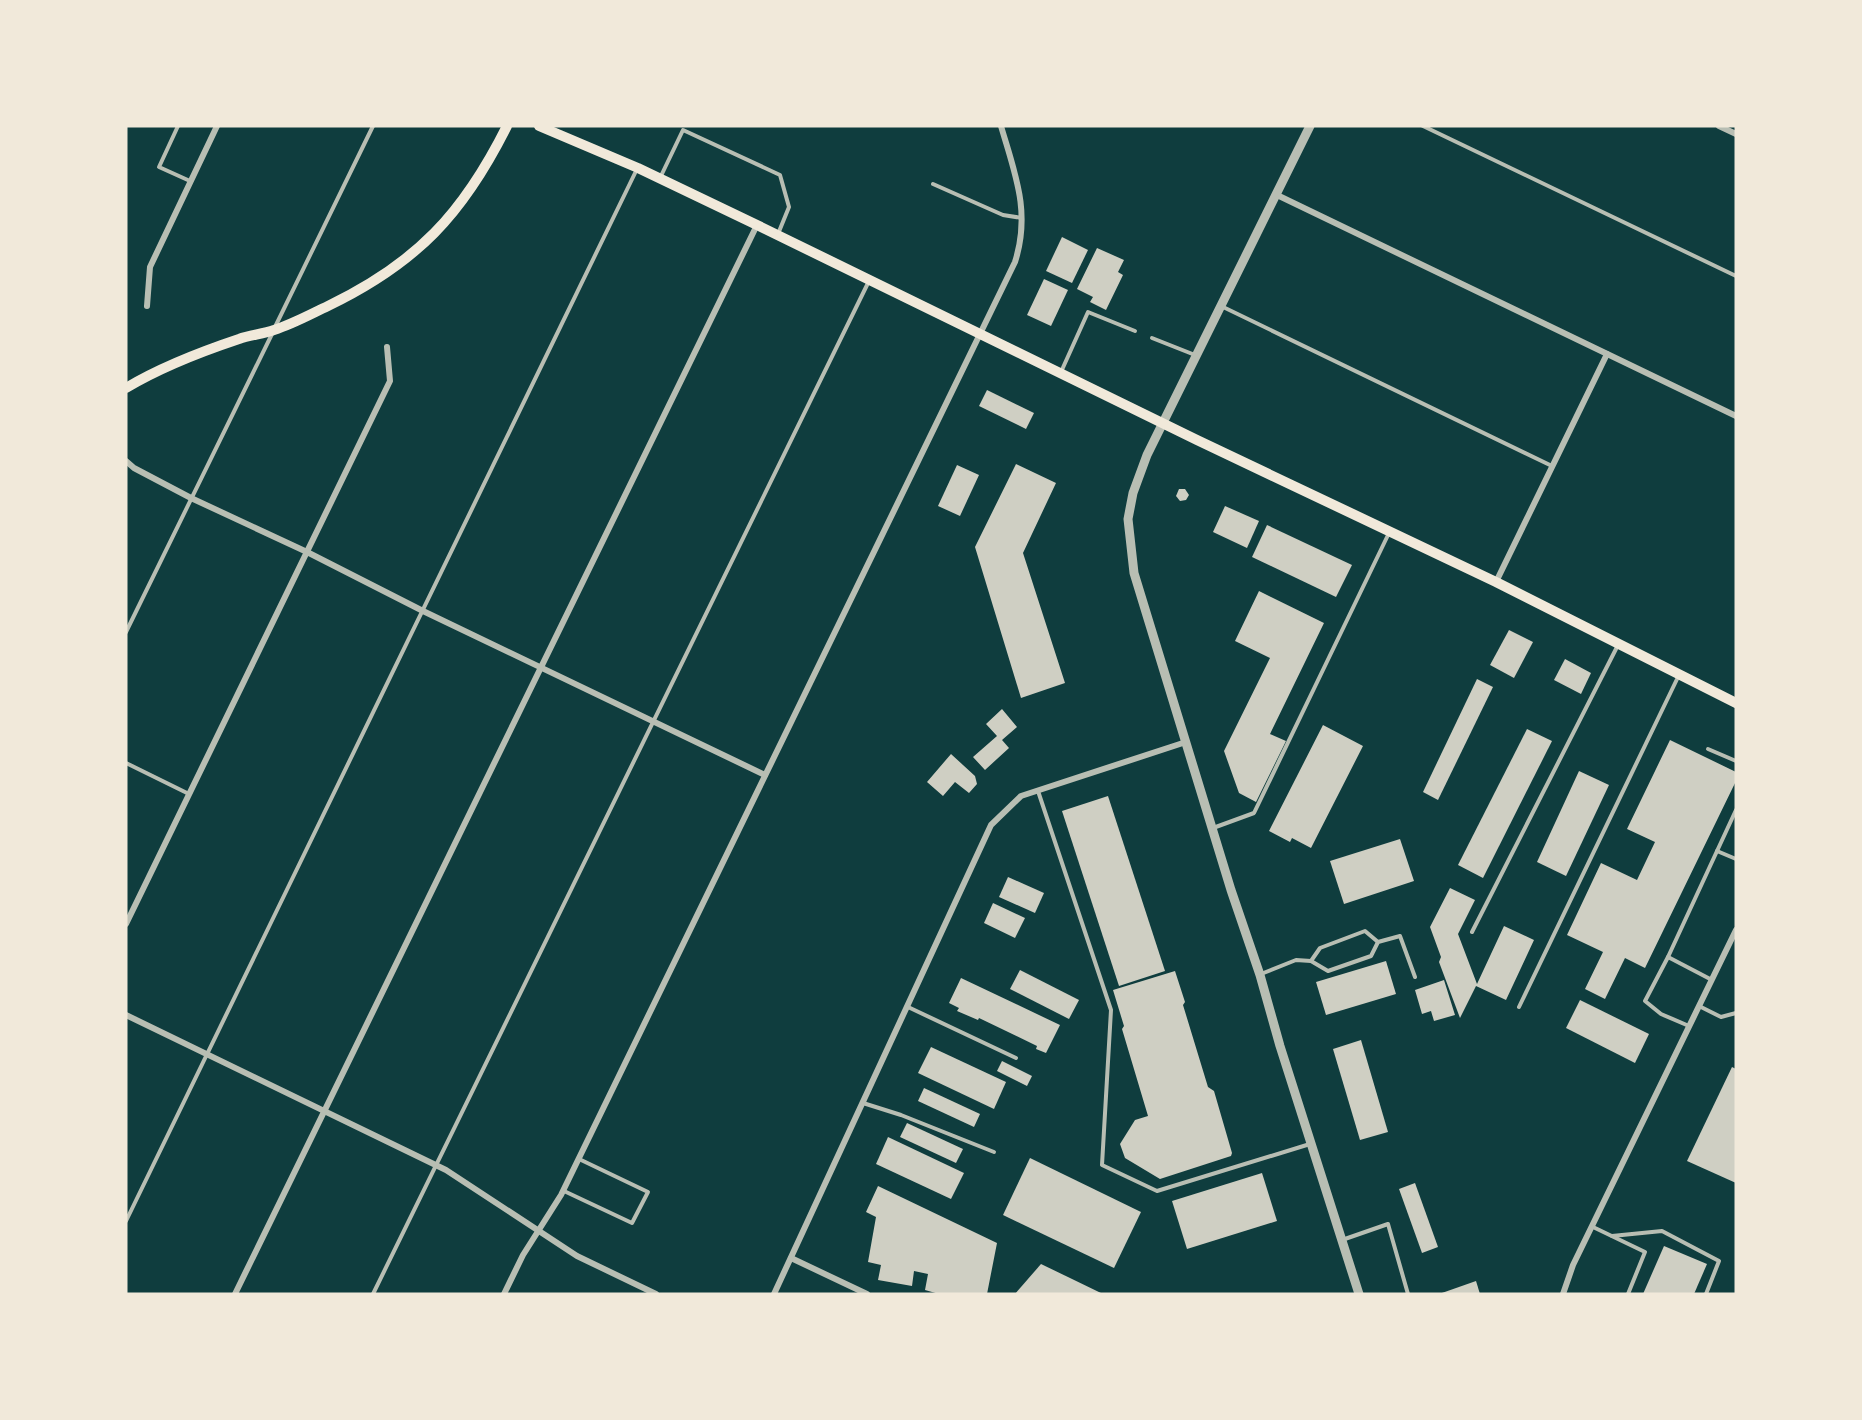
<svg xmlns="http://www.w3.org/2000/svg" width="1862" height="1420" font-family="Rubik,sans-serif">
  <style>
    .building { fill: #cfcfc3 }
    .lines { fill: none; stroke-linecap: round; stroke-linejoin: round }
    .service { stroke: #b8beb3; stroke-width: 4 }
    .minor { stroke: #b8beb3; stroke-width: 6 }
    .tertiary { stroke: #b8beb3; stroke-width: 9 }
    .secondary { stroke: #f1e9da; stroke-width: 10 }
  </style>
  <rect width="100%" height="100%" fill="#0f3d3e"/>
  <g class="building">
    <path d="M1062,237L1088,250L1072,283L1046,271Z"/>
    <path d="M1097,248L1124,260L1118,272L1123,275L1106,310L1090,302L1093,297L1077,289Z"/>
    <path d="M1044,279L1068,290L1051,326L1027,315Z"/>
    <path d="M987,390L1034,413L1026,429L979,406Z"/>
    <path d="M1016,464L1056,483L1023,553L1065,683L1021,698L975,547Z"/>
    <path d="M957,465L979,475L960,516L938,506Z"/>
    <path d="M1179,489H1185L1189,495L1186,500L1180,501L1176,496Z"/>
    <path d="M1225,506L1259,521L1247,548L1213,532Z"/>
    <path d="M1267,525L1352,565L1336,597L1252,557Z"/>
    <path d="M1259,591L1324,623L1270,734L1286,741L1256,802L1239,793L1224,751L1270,658L1235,641Z"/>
    <path d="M1509,630L1533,642L1514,678L1490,665Z"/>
    <path d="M1565,659L1591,673L1581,694L1554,680Z"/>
    <path d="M1477,679L1493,687L1438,800L1423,792Z"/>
    <path d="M1002,709L1017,727L1002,740L1009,748L985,770L973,757L997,736L986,724Z"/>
    <path d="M1323,725L1363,746L1311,848L1292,838L1290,842L1269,831Z"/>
    <path d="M1527,729L1552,741L1483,878L1458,865Z"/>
    <path d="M1670,740L1736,772V781L1645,968L1625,958L1605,999L1585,989L1603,952L1567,935L1601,863L1637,880L1655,842L1627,829Z"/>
    <path d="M951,754L975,776L977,784L969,793L955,782L943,796L927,782Z"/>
    <path d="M1579,771L1609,785L1566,876L1537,862Z"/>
    <path d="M1108,796L1165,971L1119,986L1062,811Z"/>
    <path d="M1400,839L1414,881L1344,904L1330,861Z"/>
    <path d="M1008,877L1044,893L1035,913L999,897Z"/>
    <path d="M1450,888L1475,900L1458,934L1477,984L1504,926L1534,940L1506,1000L1476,986L1460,1018L1439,962L1441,957L1430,927Z"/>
    <path d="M993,903L1025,918L1015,938L984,923Z"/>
    <path d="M1386,961L1396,994L1326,1015L1316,982Z"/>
    <path d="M1020,970L1079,1000L1069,1019L1010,989Z"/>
    <path d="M1175,971L1185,1002L1183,1005L1208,1087L1214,1091L1232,1153L1231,1156L1160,1179L1125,1158L1120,1144L1135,1120L1148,1116L1122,1029L1124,1026L1113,990Z"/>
    <path d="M961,978L1060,1025L1046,1053L1036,1049L1037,1046L979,1018L978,1020L957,1011L959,1008L949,1003Z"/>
    <path d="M1444,980L1455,1015L1434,1021L1431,1011L1422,1014L1415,990Z"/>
    <path d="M1580,1000L1649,1034L1635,1063L1566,1028Z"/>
    <path d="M1361,1040L1388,1132L1360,1140L1333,1049Z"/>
    <path d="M931,1047L1006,1082L994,1109L918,1073Z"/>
    <path d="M1002,1061L1032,1076L1027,1086L997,1071Z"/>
    <path d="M1732,1067L1736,1069V1183L1687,1161Z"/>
    <path d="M924,1088L980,1114L974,1127L918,1101Z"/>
    <path d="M907,1123L963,1149L956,1163L900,1137Z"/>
    <path d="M888,1137L964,1173L951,1199L876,1164Z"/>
    <path d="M1030,1158L1141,1212L1114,1268L1003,1215Z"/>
    <path d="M1262,1173L1277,1221L1187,1249L1172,1201Z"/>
    <path d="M1415,1183L1438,1247L1422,1253L1399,1189Z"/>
    <path d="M878,1186L997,1243L987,1294H939L925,1290L928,1274L914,1271L912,1286L878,1280L881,1265L868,1262L876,1217L866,1212Z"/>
    <path d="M1664,1246L1707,1264L1694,1294H1643Z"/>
    <path d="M1041,1264L1070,1278L1103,1294H1015Z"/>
    <path d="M1476,1281L1480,1294H1439Z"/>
  </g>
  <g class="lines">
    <g class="service">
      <path d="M178,126L159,167L190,181"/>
      <path d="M1423,126L1736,276"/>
      <path d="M660,178L683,130L780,175L789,207L778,234"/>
      <path d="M933,184L1003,215L1022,218"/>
      <path d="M1221,306L1552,466"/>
      <path d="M275,327L373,126"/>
      <path d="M1152,338L1195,355"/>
      <path d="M1061,372L1088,312L1135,331"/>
      <path d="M126,632L272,334"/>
      <path d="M1708,749L1736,761"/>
      <path d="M126,763L189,794"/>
      <path d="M1038,791L1111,1010L1102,1165L1157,1191L1310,1144"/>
      <path d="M1213,828L1254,813L1389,533"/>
      <path d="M1717,851L1736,859"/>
      <path d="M1472,932L1618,645"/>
      <path d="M1668,957L1712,980"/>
      <path d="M1311,961L1320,948L1365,931L1378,942"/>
      <path d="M1261,974L1296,960L1311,961L1328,971L1371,956L1378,942L1400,936L1415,977"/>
      <path d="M1699,1006L1721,1017L1736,1013"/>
      <path d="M908,1007L1016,1058"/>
      <path d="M1519,1007L1679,675"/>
      <path d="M1689,1026L1661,1014L1645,1001L1668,957L1736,810"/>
      <path d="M863,1103L901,1115L994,1152"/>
      <path d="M564,1191L632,1223L648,1192L579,1159"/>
      <path d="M126,1221L637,169"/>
      <path d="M1593,1227L1645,1252L1628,1294"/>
      <path d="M1612,1236L1662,1231L1719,1261L1706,1294"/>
      <path d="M1342,1240L1388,1224L1408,1294"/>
      <path d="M373,1294L869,281"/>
    </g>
    <g class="minor">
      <path d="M1719,126L1736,134"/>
      <path d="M1277,195L1736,416"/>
      <path d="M147,306L150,267L217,126"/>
      <path d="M126,461L134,468L191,498L307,552L423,611L765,775"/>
      <path d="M1496,582L1607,354"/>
      <path d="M126,924L390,381L387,347"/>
      <path d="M126,1015L446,1170L577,1256L656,1294"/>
      <path d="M791,1258L867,1294"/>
      <path d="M235,1294L757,225"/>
      <path d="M504,1294L523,1255L561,1195L1015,262C1031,212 1015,174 1001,126"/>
      <path d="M774,1294L991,825L1021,796L1186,742"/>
      <path d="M1563,1294L1573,1265L1736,930"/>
    </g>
    <path class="tertiary" d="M1310,126L1147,455L1133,493L1128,519L1134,573L1231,890L1260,975L1280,1046L1359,1294"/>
    <g class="secondary">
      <path d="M539,126L638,168L757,225L1197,440L1496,582L1736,703"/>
      <path d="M126,388C161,367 200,352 239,339C250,335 263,334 274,330C293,324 311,314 328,306C417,263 463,214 507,126"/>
    </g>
  </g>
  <rect width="1862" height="1420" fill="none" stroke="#f1e9da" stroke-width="255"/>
</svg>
